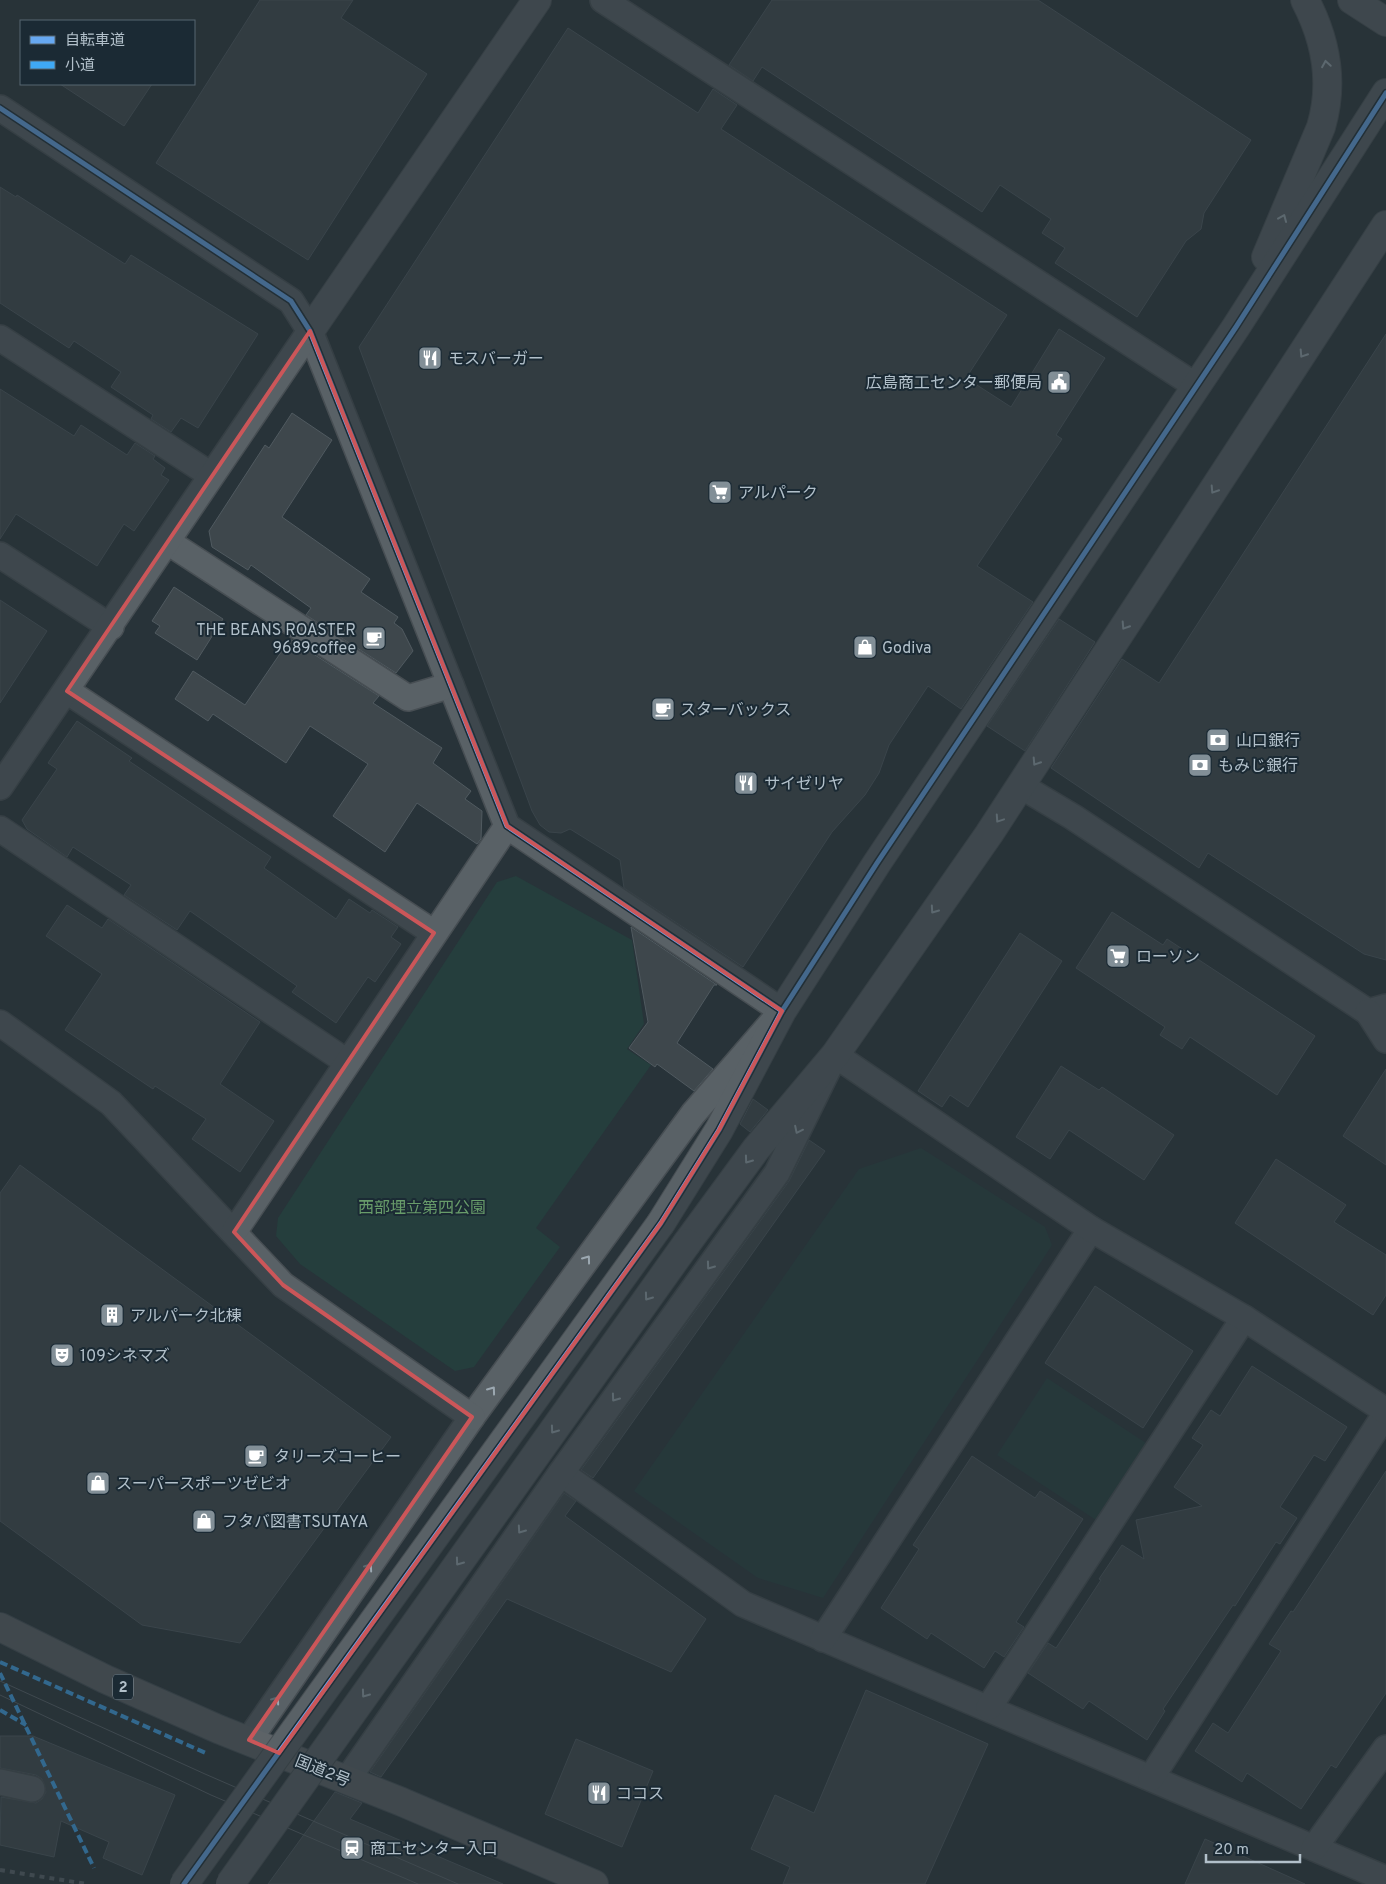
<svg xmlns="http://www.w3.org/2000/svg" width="1386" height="1884" font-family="Overpass,'Noto Sans JP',sans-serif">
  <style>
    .green { fill: #253e3d }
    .building { fill: #3e474c; stroke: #505a60 }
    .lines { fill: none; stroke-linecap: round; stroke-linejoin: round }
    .minor-casing { stroke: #474e53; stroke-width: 28 }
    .tertiary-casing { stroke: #474e53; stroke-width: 30 }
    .trunk-casing { stroke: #454e54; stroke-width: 30 }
    .minor { stroke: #596166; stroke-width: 25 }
    .tertiary { stroke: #596166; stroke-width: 28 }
    .trunk { stroke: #5d6367; stroke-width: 28 }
    .tram { stroke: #5c646a; stroke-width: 1 }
    .rail { stroke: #5c646a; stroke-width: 4; stroke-dasharray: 5 5; stroke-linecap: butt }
    .tertiary-bridge-casing { stroke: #474e53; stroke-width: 30; stroke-linecap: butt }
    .tertiary-bridge { stroke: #596166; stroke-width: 28 }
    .quiet { stroke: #3fa9f5; stroke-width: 4; stroke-dasharray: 8 4; stroke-linecap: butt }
    .cycleway-casing { stroke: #1b2a34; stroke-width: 8 }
    .cycleway { stroke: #66a8f1; stroke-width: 5 }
    .oneway { stroke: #9ca8b1 }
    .marked { fill: none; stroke: #cb5659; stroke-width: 4; stroke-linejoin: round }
    .labels { text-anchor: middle; stroke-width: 4; stroke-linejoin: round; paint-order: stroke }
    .shield { fill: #1b2a34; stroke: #85939d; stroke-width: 1 }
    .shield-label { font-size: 15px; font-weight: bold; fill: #b2c0ca }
    .poi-label { font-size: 16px; fill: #b2c0ca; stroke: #1b2a34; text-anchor: start }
    .park-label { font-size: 16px; fill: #689c6a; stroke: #1b2a34 }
    .street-label { font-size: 16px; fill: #b2c0ca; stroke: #1b2a34 }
  </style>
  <rect width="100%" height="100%" fill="#283339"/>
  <g class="green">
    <path d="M516,876L632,940L644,1024L627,1049L651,1065L536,1228L560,1247L474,1367L455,1371L300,1264L276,1236L278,1218L497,882Z"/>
    <path d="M921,1148L1045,1227L1052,1245L823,1598L758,1578L634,1491L859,1169Z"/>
    <path d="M1047,1378L1149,1445L1099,1522L997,1455Z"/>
  </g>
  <g class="building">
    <path d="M260,0H353L341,18L427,74L308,260L156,163Z"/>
    <path d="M772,0H1038L1251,140L1204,213L1201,229L1186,241L1137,317L1055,263L1065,248L1042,233L1051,219L1000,185L982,212L762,67L753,81L729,65Z"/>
    <path d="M568,28L698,113L713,89L737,105L721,129L1007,315L966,378L1011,407L1059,329L1105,358L1056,435L1062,439L977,566L1033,602L961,709L928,686L889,745L879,773L865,795L832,832L743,967L624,888L620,860L570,829L561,833L549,832L540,825L532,811L359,347Z"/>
    <path d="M60,84H152L124,126Z"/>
    <path d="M0,187L16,197L17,195L125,264L131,255L258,334L198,428L181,418L171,432L151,419L153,415L111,387L121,372L74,341L69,348L0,303Z"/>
    <path d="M1386,334V960L1364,954L1208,853L1199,868L1051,768L1122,659L1159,683Z"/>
    <path d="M0,389L74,436L81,425L127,455L135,443L155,456L153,459L165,468L161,475L169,480L134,531L124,524L97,566L16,514L0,539Z"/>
    <path d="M292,413L332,440L282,517L370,579L361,592L398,617L394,623L402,629L413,651L396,673L306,615L311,608L251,565L248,570L212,547L209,531L265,445L269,448Z"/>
    <path d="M174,587L223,619L197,660L155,633L160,626L152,621Z"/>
    <path d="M0,600L47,631L0,703Z"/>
    <path d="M1059,619L1095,642L1025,751L987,726Z"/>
    <path d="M290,639L379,696L373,703L442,748L433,763L471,791L465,799L482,811L481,839L477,844L417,803L385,852L333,816L368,764L310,726L286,763L213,714L208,721L175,699L193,671L245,705Z"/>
    <path d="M77,721L132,758L129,761L271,857L264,868L336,919L349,899L370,913L372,910L398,927L391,937L401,944L375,982L368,977L336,1023L292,992L297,986L190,911L177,930L124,895L131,885L73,847L67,857L27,829L22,820L57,769L48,763Z"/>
    <path d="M67,905L102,928L108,919L260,1022L220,1084L274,1121L240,1172L192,1139L206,1119L155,1086L153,1089L65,1030L102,974L46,936Z"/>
    <path d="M1112,912L1163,945L1167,939L1315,1036L1277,1095L1190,1037L1182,1049L1160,1035L1165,1027L1076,968Z"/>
    <path d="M631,927L717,985H714L677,1043L713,1069L694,1091L657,1064L655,1067L629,1048L648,1022Z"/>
    <path d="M1020,933L1062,961L968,1107L950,1095L942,1107L918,1091Z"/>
    <path d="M1061,1066L1099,1090L1102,1087L1174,1135L1144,1180L1069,1130L1050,1159L1016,1137Z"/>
    <path d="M1386,1069V1165L1343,1136Z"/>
    <path d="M753,1099L768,1110L750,1132L740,1124Z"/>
    <path d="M809,1140L825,1151L593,1478L581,1470L789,1181Z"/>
    <path d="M1276,1159L1346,1205L1334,1222L1386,1255V1295L1373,1315L1235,1223Z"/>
    <path d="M20,1165L391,1437L240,1643L142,1625L0,1521V1193Z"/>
    <path d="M1095,1286L1193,1351L1143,1428L1045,1363Z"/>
    <path d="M1252,1366L1347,1427L1325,1461L1314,1455L1280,1507L1297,1518L1280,1544L1276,1542L1235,1606L1233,1605L1163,1709L1165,1711L1147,1740L1089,1701L1083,1709L1028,1673L1048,1643L1056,1648L1101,1580L1099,1579L1122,1545L1144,1559L1136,1520L1202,1506L1174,1487L1203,1445L1192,1438L1211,1410L1220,1416Z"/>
    <path d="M972,1456L1035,1498L1040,1491L1083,1519L1016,1622L1024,1627L1004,1657L995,1651L984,1668L931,1633L927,1639L881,1608L919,1549L913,1545Z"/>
    <path d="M1386,1471V1693L1336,1768L1331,1765L1301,1809L1247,1773L1242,1782L1195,1751L1213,1723L1228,1733L1281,1651L1269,1644L1291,1611L1293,1612Z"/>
    <path d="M564,1493L576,1501L565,1516L706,1619L671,1672L507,1599L381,1777L370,1772Z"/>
    <path d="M866,1690L988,1744L925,1884H783L790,1867L751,1849L775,1795L814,1813Z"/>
    <path d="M0,1736H33L175,1795L142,1875L103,1858L109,1842L61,1821L54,1857L0,1845L1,1797L36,1803L42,1799L46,1792L42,1779L36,1775L0,1768Z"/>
    <path d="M576,1739L653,1771L622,1847L545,1814Z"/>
    <path d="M335,1792L362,1803L350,1819L503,1884H268Z"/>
    <path d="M1205,1839L1305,1884H1185Z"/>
  </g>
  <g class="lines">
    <g class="minor-casing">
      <g id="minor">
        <path d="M603,0L1196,386"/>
        <path d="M0,108L291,301L310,331L507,826L782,1011L693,1114L472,1417L249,1740"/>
        <path d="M0,338L211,475"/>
        <path d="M168,542L408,698L451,685"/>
        <path d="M0,555L111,627"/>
        <path d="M67,691L434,933"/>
        <path d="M1021,786L1073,817L1368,1012L1386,1007"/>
        <path d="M0,787L310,331"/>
        <path d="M0,829L347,1062"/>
        <path d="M1368,1012L1386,1040"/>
        <path d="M0,1023L111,1103L283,1285L472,1417"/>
        <path d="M234,1232L507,826"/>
        <path d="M561,1473L743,1604L1386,1879"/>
        <path d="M823,1639L1091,1229"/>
        <path d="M989,1707L1244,1318"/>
        <path d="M1151,1778L1386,1413"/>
        <path d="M347,1780L561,1473L777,1173L835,1055L1091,1229L1244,1318L1386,1411"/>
        <path d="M0,1782L32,1789"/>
        <path d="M1314,1848L1386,1748"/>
      </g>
    </g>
    <g class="tertiary-casing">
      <g id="tertiary">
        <path d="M1352,0L1386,22"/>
        <path d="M1266,257L1321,127C1334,83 1326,40 1305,0"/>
        <path d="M310,331L537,0"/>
        <path d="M661,1223L719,1130L782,1011L877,863L1236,327L1386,93"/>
        <path d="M687,1243L756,1149L835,1055L989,834L1386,225"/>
      </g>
    </g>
    <g class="trunk-casing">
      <path id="trunk" d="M0,1627L105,1679L218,1729L402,1802L594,1884"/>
    </g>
    <use href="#minor" class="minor"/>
    <use href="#tertiary" class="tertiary"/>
    <use href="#trunk" class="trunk"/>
    <g class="tram">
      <path d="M0,1681L205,1774L458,1884"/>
      <path d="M0,1695L211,1795L418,1884"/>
    </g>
    <path class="rail" d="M0,1870L87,1884"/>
    <g class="tertiary-bridge-casing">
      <g id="tertiary-bridge">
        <path d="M184,1884L661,1223"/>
        <path d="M230,1884L687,1243"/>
      </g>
    </g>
    <use href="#tertiary-bridge" class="tertiary-bridge"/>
    <g class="quiet">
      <path d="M0,1662L208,1754"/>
      <path d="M0,1673L94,1868"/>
      <path d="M0,1710L26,1725"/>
    </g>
    <g class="cycleway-casing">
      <g id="cycleway">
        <path d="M0,108L291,301L310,331L507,826L782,1011"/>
        <path d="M184,1884L661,1223L719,1130L782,1011L877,863L1236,327L1386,93"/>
      </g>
    </g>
    <use href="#cycleway" class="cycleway"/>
  </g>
  <defs><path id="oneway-chevron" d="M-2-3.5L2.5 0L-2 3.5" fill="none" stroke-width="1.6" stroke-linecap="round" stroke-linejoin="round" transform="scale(1.25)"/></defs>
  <g class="oneway">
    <use href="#oneway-chevron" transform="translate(1326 64) rotate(-99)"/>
    <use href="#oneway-chevron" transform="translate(1283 218) rotate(-67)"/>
    <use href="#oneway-chevron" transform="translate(1303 354) rotate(123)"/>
    <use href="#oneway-chevron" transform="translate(1214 490) rotate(123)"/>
    <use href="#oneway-chevron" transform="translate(1125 626) rotate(123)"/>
    <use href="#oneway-chevron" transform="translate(1036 762) rotate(123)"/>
    <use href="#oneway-chevron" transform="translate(999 819) rotate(124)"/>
    <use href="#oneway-chevron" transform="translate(934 910) rotate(125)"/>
    <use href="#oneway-chevron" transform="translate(798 1130) rotate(116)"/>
    <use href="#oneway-chevron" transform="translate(748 1160) rotate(126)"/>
    <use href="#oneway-chevron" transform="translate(587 1259) rotate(-54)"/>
    <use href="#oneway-chevron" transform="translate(710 1266) rotate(126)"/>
    <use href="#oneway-chevron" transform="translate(648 1297) rotate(126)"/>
    <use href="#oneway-chevron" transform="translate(492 1390) rotate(-54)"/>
    <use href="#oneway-chevron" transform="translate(615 1398) rotate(126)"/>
    <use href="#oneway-chevron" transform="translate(554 1430) rotate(126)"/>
    <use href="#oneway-chevron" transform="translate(521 1530) rotate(125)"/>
    <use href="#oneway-chevron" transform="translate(459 1562) rotate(126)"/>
    <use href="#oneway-chevron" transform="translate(369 1567) rotate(-55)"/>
    <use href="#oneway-chevron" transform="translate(365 1694) rotate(126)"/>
    <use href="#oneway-chevron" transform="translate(276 1700) rotate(-55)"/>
  </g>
  <path d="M0 0H1386V1884H0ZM310,331L507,826L782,1011L719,1130L661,1223L279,1753L249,1740L472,1417L283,1285L234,1232L434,933L67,691Z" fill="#283339" fill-opacity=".55" fill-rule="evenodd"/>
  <path class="marked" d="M310,331L507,826L782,1011L719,1130L661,1223L279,1753L249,1740L472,1417L283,1285L234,1232L434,933L67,691Z"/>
  <defs>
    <g id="restaurant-square" transform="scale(1.25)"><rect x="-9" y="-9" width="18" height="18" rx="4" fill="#828f97" stroke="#1b2a34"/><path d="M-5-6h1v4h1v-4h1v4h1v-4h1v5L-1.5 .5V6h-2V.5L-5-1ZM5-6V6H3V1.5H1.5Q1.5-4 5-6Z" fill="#fff"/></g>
    <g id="civic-square" transform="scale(1.25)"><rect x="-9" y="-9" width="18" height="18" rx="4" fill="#828f97" stroke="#1b2a34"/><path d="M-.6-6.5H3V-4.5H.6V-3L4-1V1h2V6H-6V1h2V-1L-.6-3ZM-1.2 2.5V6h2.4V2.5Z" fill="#fff"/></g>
    <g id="supermarket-square" transform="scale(1.25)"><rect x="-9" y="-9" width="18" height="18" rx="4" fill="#828f97" stroke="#1b2a34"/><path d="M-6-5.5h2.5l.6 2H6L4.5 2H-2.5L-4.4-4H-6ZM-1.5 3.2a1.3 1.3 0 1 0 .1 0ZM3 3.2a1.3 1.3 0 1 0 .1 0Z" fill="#fff"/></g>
    <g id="cafe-square" transform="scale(1.25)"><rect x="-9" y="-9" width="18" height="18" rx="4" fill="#828f97" stroke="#1b2a34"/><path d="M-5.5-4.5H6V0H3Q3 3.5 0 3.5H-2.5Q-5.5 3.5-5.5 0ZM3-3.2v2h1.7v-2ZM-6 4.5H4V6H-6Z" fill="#fff"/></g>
    <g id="shop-square" transform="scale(1.25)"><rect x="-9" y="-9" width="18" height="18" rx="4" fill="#828f97" stroke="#1b2a34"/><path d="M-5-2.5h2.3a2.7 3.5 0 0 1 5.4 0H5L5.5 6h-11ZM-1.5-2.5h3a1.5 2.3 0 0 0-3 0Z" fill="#fff"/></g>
    <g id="bank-square" transform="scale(1.25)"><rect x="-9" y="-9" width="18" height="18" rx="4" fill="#828f97" stroke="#1b2a34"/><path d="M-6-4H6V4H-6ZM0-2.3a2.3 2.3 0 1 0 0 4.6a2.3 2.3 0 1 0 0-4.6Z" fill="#fff"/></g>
    <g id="building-square" transform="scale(1.25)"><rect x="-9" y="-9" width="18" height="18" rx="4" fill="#828f97" stroke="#1b2a34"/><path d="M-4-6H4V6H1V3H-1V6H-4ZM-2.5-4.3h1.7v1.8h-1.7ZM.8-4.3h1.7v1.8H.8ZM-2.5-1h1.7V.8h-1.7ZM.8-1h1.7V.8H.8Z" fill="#fff"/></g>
    <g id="theatre-square" transform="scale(1.25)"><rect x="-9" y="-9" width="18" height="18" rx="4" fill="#828f97" stroke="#1b2a34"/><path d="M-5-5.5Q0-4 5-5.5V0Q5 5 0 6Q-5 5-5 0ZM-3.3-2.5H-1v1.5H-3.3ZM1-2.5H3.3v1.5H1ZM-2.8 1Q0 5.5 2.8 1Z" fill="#fff"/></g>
    <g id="station-square" transform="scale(1.25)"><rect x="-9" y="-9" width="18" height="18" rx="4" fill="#828f97" stroke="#1b2a34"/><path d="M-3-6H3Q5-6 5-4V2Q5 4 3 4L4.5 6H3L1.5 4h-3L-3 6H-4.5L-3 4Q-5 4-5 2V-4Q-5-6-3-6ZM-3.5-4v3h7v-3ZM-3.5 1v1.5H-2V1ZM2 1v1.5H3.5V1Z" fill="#fff"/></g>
  </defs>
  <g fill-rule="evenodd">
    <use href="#restaurant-square" x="430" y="358"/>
    <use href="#civic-square" x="1059" y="382"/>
    <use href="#supermarket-square" x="720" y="492"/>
    <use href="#cafe-square" x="374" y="638"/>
    <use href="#shop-square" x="865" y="647"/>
    <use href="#cafe-square" x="663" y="709"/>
    <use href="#bank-square" x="1218" y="740"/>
    <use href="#bank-square" x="1200" y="765"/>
    <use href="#restaurant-square" x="746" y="783"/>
    <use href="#supermarket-square" x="1118" y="956"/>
    <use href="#building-square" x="112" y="1315"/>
    <use href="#theatre-square" x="62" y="1355"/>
    <use href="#cafe-square" x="256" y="1456"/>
    <use href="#shop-square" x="98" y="1483"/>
    <use href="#shop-square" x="204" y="1521"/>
    <use href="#restaurant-square" x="599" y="1793"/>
    <use href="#station-square" x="352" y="1848"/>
  </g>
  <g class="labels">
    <rect class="shield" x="113" y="1674.5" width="20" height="25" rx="4"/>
    <g class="shield-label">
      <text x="123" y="1692">2</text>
    </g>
    <g class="poi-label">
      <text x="448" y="364">モスバーガー</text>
      <text x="1042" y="388" text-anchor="end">広島商工センター郵便局</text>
      <text x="738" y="498">アルパーク</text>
      <text x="356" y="635" text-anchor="end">THE BEANS ROASTER<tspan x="356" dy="18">9689coffee</tspan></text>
      <text x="882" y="653">Godiva</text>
      <text x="680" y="715">スターバックス</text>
      <text x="1236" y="746">山口銀行</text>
      <text x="1218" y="771">もみじ銀行</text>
      <text x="764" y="789">サイゼリヤ</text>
      <text x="1136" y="962">ローソン</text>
      <text x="130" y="1321">アルパーク北棟</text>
      <text x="80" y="1361">109シネマズ</text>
      <text x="274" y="1462">タリーズコーヒー</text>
      <text x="116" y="1489">スーパースポーツゼビオ</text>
      <text x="222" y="1527">フタバ図書TSUTAYA</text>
      <text x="616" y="1799">ココス</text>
      <text x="370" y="1854">商工センター入口</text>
    </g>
    <g class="park-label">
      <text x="422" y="1213">西部埋立第四公園</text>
    </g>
    <g class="street-label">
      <text transform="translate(323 1770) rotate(22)" y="6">国道2号</text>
    </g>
  </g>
  <rect x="20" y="20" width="175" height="65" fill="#1b2a34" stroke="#576670"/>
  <rect x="30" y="36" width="25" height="8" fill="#66a8f1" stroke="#576670"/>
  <text x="65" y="45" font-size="15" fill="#b2c0ca">自転車道</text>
  <rect x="30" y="61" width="25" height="8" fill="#3fa9f5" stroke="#576670"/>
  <text x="65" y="70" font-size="15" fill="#b2c0ca">小道</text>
  <path d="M1206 1854v8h94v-8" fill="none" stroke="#b2c0ca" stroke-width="2.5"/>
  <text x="1214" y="1854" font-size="15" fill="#b2c0ca" stroke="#1b2a34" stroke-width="4" paint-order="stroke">20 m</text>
</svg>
